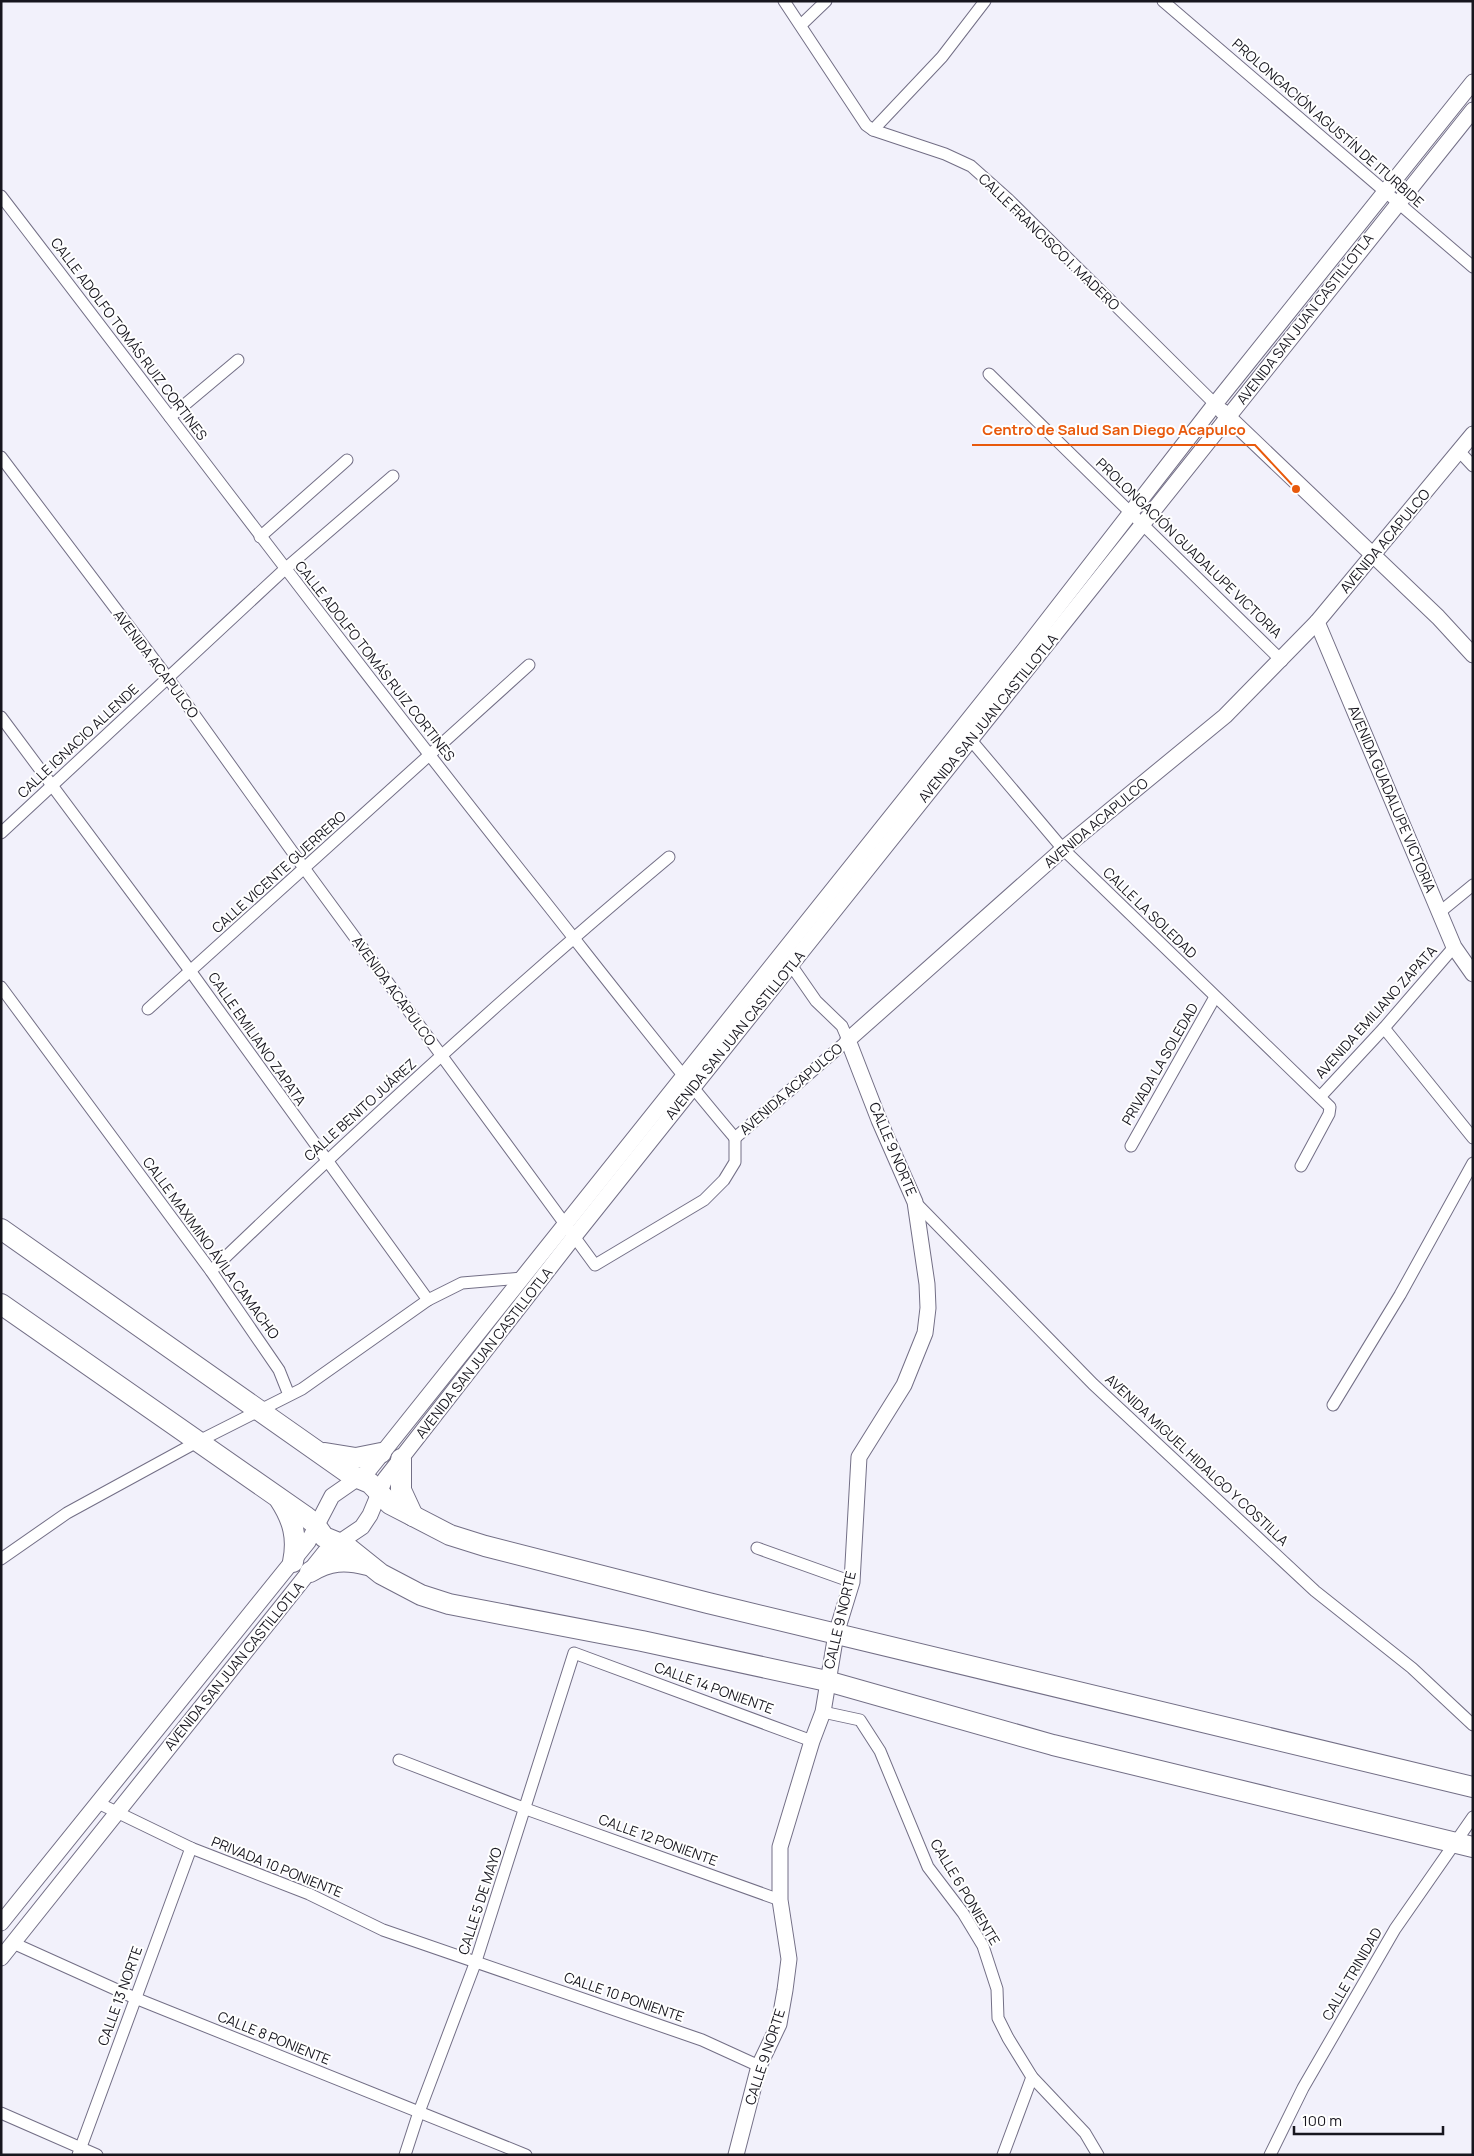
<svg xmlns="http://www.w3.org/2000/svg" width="1474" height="2156" font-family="Manrope,sans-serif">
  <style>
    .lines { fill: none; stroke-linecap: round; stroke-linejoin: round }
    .street-casing { stroke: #736f86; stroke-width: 13 }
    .secondary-casing { stroke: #736f86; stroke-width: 17 }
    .highway-casing { stroke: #736f86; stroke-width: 22 }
    .street { stroke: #fff; stroke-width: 11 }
    .secondary { stroke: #fff; stroke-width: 15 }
    .highway { stroke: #fff; stroke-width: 20 }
    .labels { text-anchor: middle; stroke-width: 4; stroke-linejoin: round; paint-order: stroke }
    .street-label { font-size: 14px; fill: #17161e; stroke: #fff }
    .leader { fill: none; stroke: #e8590c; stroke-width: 2 }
    .callout-dot { fill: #e8590c; stroke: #fff; stroke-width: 2 }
    .callout-label { font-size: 15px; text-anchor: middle; font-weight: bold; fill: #e8590c; stroke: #fff; stroke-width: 4; stroke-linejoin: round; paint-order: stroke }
  </style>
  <rect width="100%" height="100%" fill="#f2f1fb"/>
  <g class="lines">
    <g class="street-casing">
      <g id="street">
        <path d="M784,1L866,125L873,130L945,154L971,166L1008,199L1215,404"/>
        <path d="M1163,1L1473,267"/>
        <path d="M801,25L826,1"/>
        <path d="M873,130L942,57L985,1"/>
        <path d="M1,196C180,429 356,664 539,894C604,976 667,1058 735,1138"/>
        <path d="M989,374L1282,661"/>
        <path d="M170,417L238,360"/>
        <path d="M1459,451L1473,466"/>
        <path d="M1,457L168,678L304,868L595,1265L704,1200L724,1180L735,1162V1138"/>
        <path d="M260,537L347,460"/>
        <path d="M1,717L191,972L428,1300"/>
        <path d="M970,739L1063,849L1330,1107L1329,1114L1301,1166"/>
        <path d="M1,833L285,569L393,476"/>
        <path d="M1440,912L1473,885"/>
        <path d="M1,987L211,1271L279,1370L289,1395"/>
        <path d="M148,1009L529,665"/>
        <path d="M1384,1028L1473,1138"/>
        <path d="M1320,1097L1384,1028L1454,947"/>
        <path d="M735,1138L848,1040L842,1026L816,1001L791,965"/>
        <path d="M1131,1146L1215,997"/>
        <path d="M915,1202L1093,1384L1315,1591L1412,1668L1473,1725"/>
        <path d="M211,1271C360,1128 511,989 669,857"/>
        <path d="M1333,1405L1400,1295L1473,1163"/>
        <path d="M757,1548L852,1582"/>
        <path d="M1,1559L67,1513L197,1442L302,1389L428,1300L462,1283L522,1278"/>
        <path d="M823,1712L860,1720L880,1751L928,1867L963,1913L983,1946L997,1989L998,2018L1008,2038L1032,2077L1085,2133L1098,2155"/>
        <path d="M399,1760L526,1809L780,1900"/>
        <path d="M98,1803L191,1848L309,1894L383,1930L702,2040L759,2066"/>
        <path d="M13,1943L135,1998L526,2155"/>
        <path d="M1,2113L97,2155"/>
        <path d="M78,2155L191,1848"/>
        <path d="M405,2155L419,2112L476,1961L574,1653L812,1741"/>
        <path d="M1003,2155L1032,2077"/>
        <path d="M1270,2155L1303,2088L1395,1929L1473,1817"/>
      </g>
    </g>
    <g class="secondary-casing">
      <g id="secondary">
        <path d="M1222,411L1438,617L1473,655"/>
        <path d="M1317,622L1454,947L1473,974"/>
        <path d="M1,1923L308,1542L332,1496L368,1471L1025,649L1215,404L1473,82"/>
        <path d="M1,1958L325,1552L362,1527L370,1515L385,1479L573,1238L1473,110"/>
        <path d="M736,2155L759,2066L779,2024L785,1990L789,1959L780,1900V1847L812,1741L823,1712L836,1634L852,1582L859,1457L904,1385L925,1333L928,1308L927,1284L915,1202L879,1120L848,1040L1063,849L1225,716L1317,622L1473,434"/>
      </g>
    </g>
    <g class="highway-casing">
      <g id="highway">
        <path d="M1,1229L351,1475L370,1483L390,1504L450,1535L485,1546L708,1603L1473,1787"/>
        <path d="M1,1304L305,1516L314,1523L324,1537L346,1546L381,1574L421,1595L449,1604L642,1641L827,1681L1053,1745L1473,1847"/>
        <path d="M325,1453L356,1458L381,1453"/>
        <path d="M401,1459V1490L413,1516"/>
        <path d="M280,1500C293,1520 298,1538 293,1562"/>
        <path d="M310,1572C329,1560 346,1559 367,1565"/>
      </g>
    </g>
    <use href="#street" class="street"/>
    <use href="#secondary" class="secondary"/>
    <use href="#highway" class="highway"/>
  </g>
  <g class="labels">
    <g class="street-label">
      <text transform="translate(1328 123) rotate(41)" y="5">PROLONGACIÓN AGUSTÍN DE ITURBIDE</text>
      <text transform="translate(1049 242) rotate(44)" y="5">CALLE FRANCISCO I. MADERO</text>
      <text transform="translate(1305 319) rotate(-52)" y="5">AVENIDA SAN JUAN CASTILLOTLA</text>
      <text transform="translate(129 339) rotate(53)" y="5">CALLE ADOLFO TOMÁS RUIZ CORTINES</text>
      <text transform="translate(1385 541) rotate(-50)" y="5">AVENIDA ACAPULCO</text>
      <text transform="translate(1189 548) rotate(44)" y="5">PROLONGACIÓN GUADALUPE VICTORIA</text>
      <text transform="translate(375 661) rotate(52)" y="5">CALLE ADOLFO TOMÁS RUIZ CORTINES</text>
      <text transform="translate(156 664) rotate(53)" y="5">AVENIDA ACAPULCO</text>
      <text transform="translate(988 718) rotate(-51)" y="5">AVENIDA SAN JUAN CASTILLOTLA</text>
      <text transform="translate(78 741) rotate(-43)" y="5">CALLE IGNACIO ALLENDE</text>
      <text transform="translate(1392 799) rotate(67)" y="5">AVENIDA GUADALUPE VICTORIA</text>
      <text transform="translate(1096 823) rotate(-40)" y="5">AVENIDA ACAPULCO</text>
      <text transform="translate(279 872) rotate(-42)" y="5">CALLE VICENTE GUERRERO</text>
      <text transform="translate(1150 913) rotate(44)" y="5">CALLE LA SOLEDAD</text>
      <text transform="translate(394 991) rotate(54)" y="5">AVENIDA ACAPULCO</text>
      <text transform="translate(1376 1012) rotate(-48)" y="5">AVENIDA EMILIANO ZAPATA</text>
      <text transform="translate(735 1035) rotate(-51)" y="5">AVENIDA SAN JUAN CASTILLOTLA</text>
      <text transform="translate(257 1039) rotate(55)" y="5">CALLE EMILIANO ZAPATA</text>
      <text transform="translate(1160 1064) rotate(-60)" y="5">PRIVADA LA SOLEDAD</text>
      <text transform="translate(791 1089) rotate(-41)" y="5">AVENIDA ACAPULCO</text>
      <text transform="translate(360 1110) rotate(-42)" y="5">CALLE BENITO JUÁREZ</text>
      <text transform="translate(893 1149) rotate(67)" y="5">CALLE 9 NORTE</text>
      <text transform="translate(211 1248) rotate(54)" y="5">CALLE MAXIMINO ÁVILA CAMACHO</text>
      <text transform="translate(484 1353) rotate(-52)" y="5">AVENIDA SAN JUAN CASTILLOTLA</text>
      <text transform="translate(1197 1460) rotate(43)" y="5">AVENIDA MIGUEL HIDALGO Y COSTILLA</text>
      <text transform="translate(840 1620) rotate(-77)" y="5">CALLE 9 NORTE</text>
      <text transform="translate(234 1666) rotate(-51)" y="5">AVENIDA SAN JUAN CASTILLOTLA</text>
      <text transform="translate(714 1688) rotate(20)" y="5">CALLE 14 PONIENTE</text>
      <text transform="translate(658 1840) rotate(20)" y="5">CALLE 12 PONIENTE</text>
      <text transform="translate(277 1867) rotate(22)" y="5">PRIVADA 10 PONIENTE</text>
      <text transform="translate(965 1892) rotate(59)" y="5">CALLE 6 PONIENTE</text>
      <text transform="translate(480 1901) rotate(-72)" y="5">CALLE 5 DE MAYO</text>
      <text transform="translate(1352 1974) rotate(-60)" y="5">CALLE TRINIDAD</text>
      <text transform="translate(120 1996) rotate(-70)" y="5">CALLE 13 NORTE</text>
      <text transform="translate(624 1997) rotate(19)" y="5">CALLE 10 PONIENTE</text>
      <text transform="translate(274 2038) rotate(22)" y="5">CALLE 8 PONIENTE</text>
      <text transform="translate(765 2057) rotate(-72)" y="5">CALLE 9 NORTE</text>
    </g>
  </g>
  <path class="leader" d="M1296 489L1255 445H972"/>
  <circle class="callout-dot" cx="1296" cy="489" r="5"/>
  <g class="callout-label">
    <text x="1114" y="435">Centro de Salud San Diego Acapulco</text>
  </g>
  <rect width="1474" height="2156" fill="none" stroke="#17161e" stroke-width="5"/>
  <path d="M1294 2126v8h149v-8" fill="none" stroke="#17161e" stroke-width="2.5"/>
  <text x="1302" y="2126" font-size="15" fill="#17161e" stroke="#ffffff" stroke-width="4" paint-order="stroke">100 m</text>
</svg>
